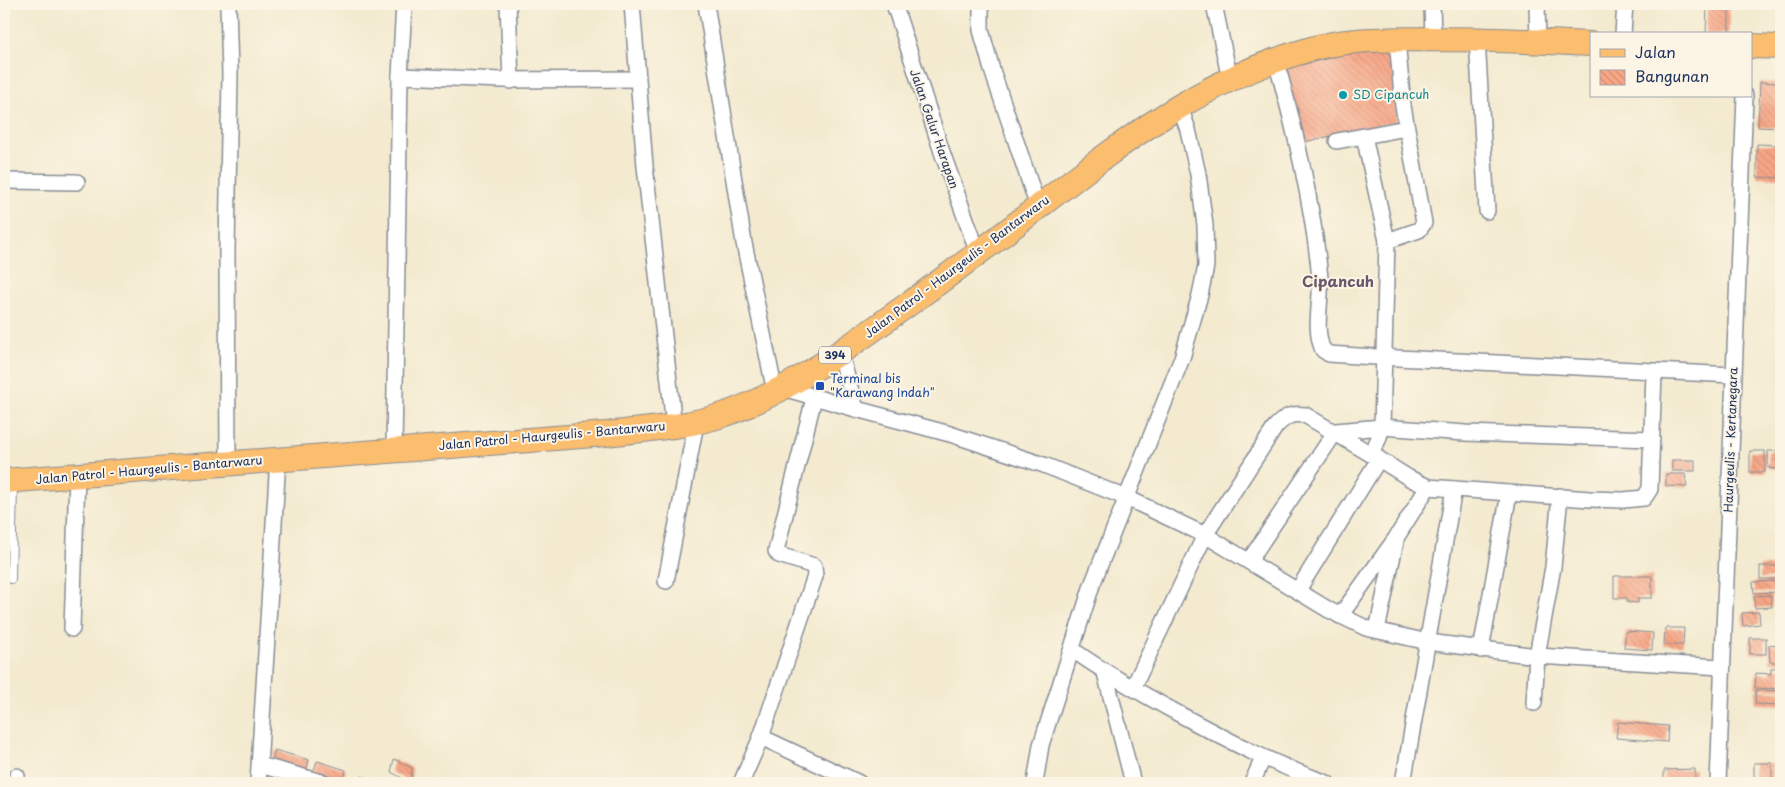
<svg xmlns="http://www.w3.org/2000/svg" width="1785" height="787" font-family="'Playpen Sans',sans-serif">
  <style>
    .building { fill: url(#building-back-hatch) }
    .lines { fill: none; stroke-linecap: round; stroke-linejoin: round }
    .service-casing { stroke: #878c96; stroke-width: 10 }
    .minor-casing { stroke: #878c96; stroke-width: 18 }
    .primary-casing { stroke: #878c96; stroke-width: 26 }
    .service { stroke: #fff; stroke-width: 8 }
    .minor { stroke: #fff; stroke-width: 15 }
    .primary { stroke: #fbbd6e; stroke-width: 24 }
    .culture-dot { fill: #0f9aa8; stroke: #fcf5e5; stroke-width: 2 }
    .transit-dot { fill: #1a4fb4; stroke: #fcf5e5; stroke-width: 2 }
    .labels { text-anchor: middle; stroke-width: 4; stroke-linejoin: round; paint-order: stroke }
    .shield { fill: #fcf5e5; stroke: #5e6a86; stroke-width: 1 }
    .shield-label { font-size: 11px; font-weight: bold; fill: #1b2f5e }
    .culture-label { font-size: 12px; fill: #0d838f; stroke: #fcf5e5; text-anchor: start }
    .street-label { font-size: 12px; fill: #1b2f5e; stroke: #fcf5e5 }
    .transit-label { font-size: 12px; fill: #164399; stroke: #fcf5e5; text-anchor: start }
    .quarter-label { font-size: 15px; font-weight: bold; fill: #68586b; stroke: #fcf5e5 }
  </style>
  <defs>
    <pattern id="building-back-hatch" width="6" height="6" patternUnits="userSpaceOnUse" patternTransform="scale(1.25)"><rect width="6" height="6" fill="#f8a584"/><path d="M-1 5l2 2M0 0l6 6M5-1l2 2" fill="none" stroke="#d48e74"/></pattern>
  </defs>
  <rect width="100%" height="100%" fill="#fcf5e5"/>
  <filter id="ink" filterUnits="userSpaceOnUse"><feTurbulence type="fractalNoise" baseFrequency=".02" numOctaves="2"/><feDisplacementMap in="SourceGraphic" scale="10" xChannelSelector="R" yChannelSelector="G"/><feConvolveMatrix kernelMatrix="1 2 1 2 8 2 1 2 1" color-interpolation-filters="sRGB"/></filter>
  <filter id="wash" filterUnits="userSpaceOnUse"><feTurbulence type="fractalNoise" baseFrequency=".0096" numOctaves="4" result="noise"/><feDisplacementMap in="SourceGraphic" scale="20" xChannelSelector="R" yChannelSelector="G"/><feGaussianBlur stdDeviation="1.12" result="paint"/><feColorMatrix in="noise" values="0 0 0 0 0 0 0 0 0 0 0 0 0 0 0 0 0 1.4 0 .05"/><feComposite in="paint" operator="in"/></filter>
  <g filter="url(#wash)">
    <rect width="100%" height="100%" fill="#f3eacf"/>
    <g id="blocks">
      <g class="building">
        <path d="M1707,4H1729V34H1706Z"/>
        <path d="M1393,50L1397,121L1300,143L1284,69L1354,52Z"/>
        <path d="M1760,82L1779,83L1780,128L1758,127Z"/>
        <path d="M1757,144L1781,145V178L1757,177Z"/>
        <rect x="1750" y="451" width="15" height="21"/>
        <path d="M1768,451H1777V469L1768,468Z"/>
        <rect x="1672" y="460" width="23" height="11"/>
        <path d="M1666,474H1685L1687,487L1666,486Z"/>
        <rect x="1760" y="566" width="21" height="13"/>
        <path d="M1614,576H1652V598H1638V603L1627,602V598H1614Z"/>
        <path d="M1778,581L1779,592L1754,593L1753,582Z"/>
        <path d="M1771,595L1772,607L1755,608L1754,596Z"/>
        <path d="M1759,612L1760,624L1743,626L1742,613Z"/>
        <path d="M1665,628H1684L1683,645H1664Z"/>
        <path d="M1626,631L1653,633L1652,650L1624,648Z"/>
        <rect x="1750" y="638" width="16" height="16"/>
        <path d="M1781,644V662H1770L1769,645Z"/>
        <path d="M1771,668H1781V689L1755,688L1756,673L1771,674Z"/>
        <path d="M1756,690L1781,691V705L1755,704Z"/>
        <path d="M1618,722L1668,726L1667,742L1616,738Z"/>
        <path d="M275,750L309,760L305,775L271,765Z"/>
        <path d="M394,759L412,768L411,783L391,772Z"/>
        <path d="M317,761L346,770L343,783H334L312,776Z"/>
        <rect x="1754" y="763" width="18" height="20"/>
        <path d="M1695,769V783H1664V770Z"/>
        <path d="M362,776L379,783H360Z"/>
      </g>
    </g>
  </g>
  <g filter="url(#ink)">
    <use href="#blocks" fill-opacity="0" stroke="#878c96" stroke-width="1"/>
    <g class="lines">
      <g class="service-casing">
        <path id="service" d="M11,579L13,484"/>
      </g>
      <g class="minor-casing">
        <g id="minor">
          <path d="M508,4L511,81"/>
          <path d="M632,4L645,166L674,426"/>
          <path d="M706,4L744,243L775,392"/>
          <path d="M894,4L943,155L978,253"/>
          <path d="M1214,4L1230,80"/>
          <path d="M1432,4L1433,39"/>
          <path d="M1537,4L1538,41"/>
          <path d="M981,9V30L992,70L1038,207"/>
          <path d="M1623,34L1625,4"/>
          <path d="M1477,39L1487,211"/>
          <path d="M1276,61C1296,132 1313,205 1320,278C1322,301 1313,329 1323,350L1329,354L1358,356L1733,375"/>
          <path d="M400,76L502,80L637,79"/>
          <path d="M1337,141L1364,136"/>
          <path d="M4,181L77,182"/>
          <path d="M1387,241L1364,136L1406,128"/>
          <path d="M783,388L856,409L840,352"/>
          <path d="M814,398L776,551L779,555L814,566L815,576L761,737L859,783"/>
          <path d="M856,409L950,434L1044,465L1127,498L1205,535L1329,610L1366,628L1428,642L1537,656L1721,667"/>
          <path d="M394,449L400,76L404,4"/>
          <path d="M1371,454L1378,440L1382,427L1387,241L1419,230L1424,223L1403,106L1397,39"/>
          <path d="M228,462L227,252L230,74L228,4"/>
          <path d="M1249,561L1336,431L1382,427L1465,433L1652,439"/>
          <path d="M666,581L696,423"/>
          <path d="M1298,590L1379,459L1409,478L1428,487L1590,499L1623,500L1644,498L1650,489L1654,372"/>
          <path d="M1340,616L1396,538L1428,487"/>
          <path d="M72,629L77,476"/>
          <path d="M1377,630L1396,541"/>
          <path d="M1073,650C1108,675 1144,695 1181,715C1229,741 1275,765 1327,783"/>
          <path d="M1481,650L1509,493"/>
          <path d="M1105,673L1133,783"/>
          <path d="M1133,688L1205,535L1276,426C1286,416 1292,413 1305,415L1379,459"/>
          <path d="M1534,703L1537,656L1553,567L1560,496"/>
          <path d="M260,765L325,783"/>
          <path d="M17,783V776"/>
          <path d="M258,783L278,459"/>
          <path d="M741,783L761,737"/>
          <path d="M1035,783L1041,745L1092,585L1182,358L1200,295L1206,266L1205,225L1198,174L1188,130L1179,104"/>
          <path d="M1252,783L1263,758"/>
          <path d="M1403,783L1454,489"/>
          <path d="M1718,783L1745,96"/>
        </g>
      </g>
      <g class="primary-casing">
        <g id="primary">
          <path d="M1751,46L1781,47"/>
          <path d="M4,481L606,434C646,429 687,427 726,414C781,394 830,360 878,326C929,290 979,253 1028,215C1117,146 1201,79 1311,49C1348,38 1388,40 1426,39C1481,39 1536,41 1591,44"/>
        </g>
      </g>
      <use href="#service" class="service"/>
      <use href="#minor" class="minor"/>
      <use href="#primary" class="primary"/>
    </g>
  </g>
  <circle class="culture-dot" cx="1343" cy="95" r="5"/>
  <rect class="transit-dot" x="815" y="381" width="10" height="10" rx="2.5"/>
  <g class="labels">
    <rect class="shield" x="819" y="346.5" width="32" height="17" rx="4"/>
    <g class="shield-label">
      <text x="835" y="359">394</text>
    </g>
    <g class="culture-label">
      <text x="1353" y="99">SD Cipancuh</text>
    </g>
    <g class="street-label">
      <text transform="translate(934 129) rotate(71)" y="4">Jalan Galur Harapan</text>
      <text transform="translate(957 267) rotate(-37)" y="4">Jalan Patrol - Haurgeulis - Bantarwaru</text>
      <text transform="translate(552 436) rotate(-5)" y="4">Jalan Patrol - Haurgeulis - Bantarwaru</text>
      <text transform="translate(1731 440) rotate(-88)" y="4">Haurgeulis - Kertanegara</text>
      <text transform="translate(149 470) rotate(-5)" y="4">Jalan Patrol - Haurgeulis - Bantarwaru</text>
    </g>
    <g class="transit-label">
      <text x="830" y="383">Terminal bis<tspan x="830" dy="14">"Karawang Indah"</tspan></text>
    </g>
    <g class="quarter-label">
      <text x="1338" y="287">Cipancuh</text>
    </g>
  </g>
  <rect width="1785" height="787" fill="none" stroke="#fcf5e5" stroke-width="20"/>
  <rect x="1590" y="32" width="162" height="65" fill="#fcf5e5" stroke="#a2a6af"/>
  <rect x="1600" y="49" width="25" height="8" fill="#fbbd6e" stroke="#a2a6af"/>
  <text x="1635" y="58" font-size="15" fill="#1b2f5e">Jalan</text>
  <rect x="1600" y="70" width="25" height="15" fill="url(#building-back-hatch)" stroke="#a2a6af"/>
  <text x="1635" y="82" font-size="15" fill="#1b2f5e">Bangunan</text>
</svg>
